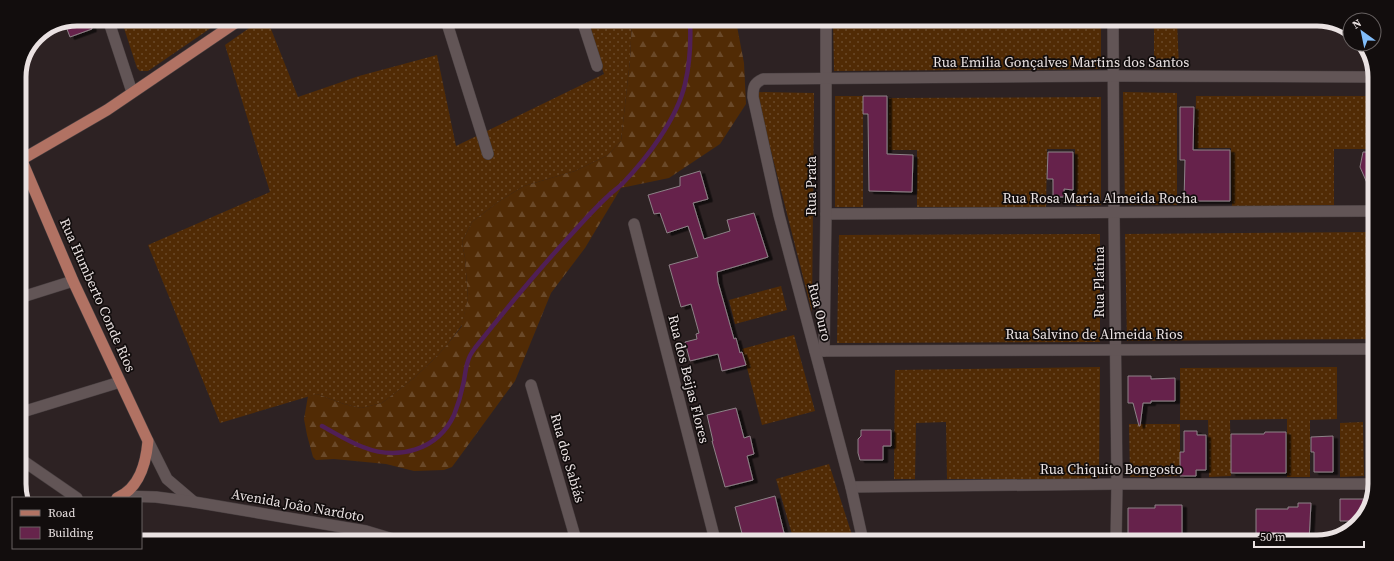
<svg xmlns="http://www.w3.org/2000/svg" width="1394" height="561" font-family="'Source Serif 4',serif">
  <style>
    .grass { fill: url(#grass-dots) }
    .forest { fill: url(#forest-firs) }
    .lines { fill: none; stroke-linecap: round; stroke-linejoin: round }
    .stream { stroke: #501f56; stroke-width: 4.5 }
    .building { fill: #66244b; stroke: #8d8187; filter: url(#shadow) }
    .minor-casing { stroke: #483f40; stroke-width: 12 }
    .tertiary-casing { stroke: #483f40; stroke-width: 12 }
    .primary-casing { stroke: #483f40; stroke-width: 12 }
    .minor { stroke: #625556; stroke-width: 11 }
    .tertiary { stroke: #625556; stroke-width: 11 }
    .primary { stroke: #b17263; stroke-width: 11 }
    .labels { text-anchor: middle; stroke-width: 3.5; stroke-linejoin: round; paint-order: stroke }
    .street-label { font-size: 14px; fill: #eae2e2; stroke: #120d0d }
    .rim { fill: none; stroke: #eae2e2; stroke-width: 5 }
  </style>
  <defs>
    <pattern id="grass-dots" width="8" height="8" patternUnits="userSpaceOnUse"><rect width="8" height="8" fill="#512b05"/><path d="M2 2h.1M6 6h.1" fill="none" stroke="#6a4929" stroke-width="1.8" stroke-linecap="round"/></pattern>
    <pattern id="forest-firs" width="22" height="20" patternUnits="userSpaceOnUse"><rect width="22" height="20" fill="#512b05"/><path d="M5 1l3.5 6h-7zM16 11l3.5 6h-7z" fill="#6a4929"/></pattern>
    <filter id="shadow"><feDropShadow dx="4.5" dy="2.5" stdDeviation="0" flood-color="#0009"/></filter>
  </defs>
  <rect width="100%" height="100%" fill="#2d2223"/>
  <g class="grass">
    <path d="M121,19H224L148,71H140L137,68Z"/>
    <path d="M262,19H267L298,97L359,76L437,55L456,146L604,74L586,20H632L630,60L621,141L608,155L575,171L524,186L498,202L472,222L462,242L465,258L468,298L462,325L447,345L433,360L414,378L382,403L361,408L344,404L317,394L220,423L148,245L270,192L225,45Z"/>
    <path d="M833,21L1101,22V69L834,71Z"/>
    <path d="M1154,22H1177L1179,68L1154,69Z"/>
    <path d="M756,92L814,93L812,312Z"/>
    <path d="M1123,92L1177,93V205H1125Z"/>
    <rect x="835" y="96" width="28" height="111"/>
    <path d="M1196,96H1375L1374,149H1334V205L1232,207L1231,148H1195Z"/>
    <path d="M1101,97V205L1076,206L1075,149H1047L1046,208L917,207V150H888L889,98Z"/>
    <path d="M1374,232L1373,339L1127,341L1125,234Z"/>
    <path d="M1100,234V342L837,343L839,235Z"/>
    <path d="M781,286L787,310L735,324L729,300Z"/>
    <path d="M794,335L815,411L762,425L742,349Z"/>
    <path d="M1100,367L1099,479H947L946,422L916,423L915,479H894L895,370Z"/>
    <path d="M1337,367V419L1310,420V477H1287V419L1230,420L1231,476L1209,477L1208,420H1180V368Z"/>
    <path d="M1363,422L1364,476L1340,477V423Z"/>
    <path d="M1129,424H1180V476L1130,477Z"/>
    <path d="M829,464L854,541H794L776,479Z"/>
  </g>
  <path class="forest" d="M632,20L736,21L744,63L746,104L720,144L669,178L621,188L585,248L551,293L515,381L452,467L444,470L414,471L386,464L334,459L316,460L313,457L307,435L304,419L308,396L317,394L344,404L361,408L382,403L414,378L433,360L447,345L462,326V323L468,298L465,258L462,242L472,222L498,202L524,186L575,171L608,155L621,141L630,60Z"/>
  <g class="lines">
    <path class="stream" d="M322,426C335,433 349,442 363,447C398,461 438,450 454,415C458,405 461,395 463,385C465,378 465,369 468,361C469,357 472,352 475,348C505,310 535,274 567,239C580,225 593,210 607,197C612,192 618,188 623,183C647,158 677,119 685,84C690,63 691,42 690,21"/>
  </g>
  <g class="building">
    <path d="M77,19H89L92,29L70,37L65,24Z"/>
    <path d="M863,96H887V154L913,155L912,192L869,191L868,114H863Z"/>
    <path d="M1180,107H1194L1193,150H1230V201H1184L1185,160H1180Z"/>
    <path d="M1048,152H1073V190L1064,189V197H1053V179H1047Z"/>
    <path d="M1363,152H1374V199L1360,167Z"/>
    <path d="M700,171L708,199L693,203L704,239L730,231L727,220L754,213L768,257L717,272L718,282L734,339L736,338L740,353L742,352L746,365L722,371L718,354L690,361L685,342L697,339L696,334L699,333L691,304L681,307L669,265L698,257L688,226L667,233L660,213L654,214L648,195L680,186V177Z"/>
    <path d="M1128,376H1151V379L1175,378V401H1151V403H1143L1140,426H1139L1133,403H1128Z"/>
    <path d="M736,408L744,438L750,436L754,454L747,456L753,480L725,487L712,441H713L707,415Z"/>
    <path d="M861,430H891V446H883V460H860L858,453V439L861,436Z"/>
    <path d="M1184,431H1197V435H1206V470H1196V476H1180V452H1184Z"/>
    <path d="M1265,432H1286V473H1231V434H1264Z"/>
    <path d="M1333,436V472H1314V452H1311V437Z"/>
    <path d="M775,496L786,541H744L735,507Z"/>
    <path d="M1340,499H1367V509L1358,521H1340Z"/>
    <path d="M1298,503H1311L1309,541H1266V538H1256V509H1288V507H1298Z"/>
    <path d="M1155,505H1182V542H1132V539H1128V508H1155Z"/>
  </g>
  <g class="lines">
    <g class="minor-casing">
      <g id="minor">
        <path d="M108,19L132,92"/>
        <path d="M446,20L488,154"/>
        <path d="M582,20L597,66"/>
        <path d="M1113,22L1114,213L1117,484L1116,541"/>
        <path d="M826,214L1374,211"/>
        <path d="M634,224L715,540"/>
        <path d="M19,298L73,281"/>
        <path d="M815,351L1373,349"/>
        <path d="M824,351L826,214V21"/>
        <path d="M531,385L576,540"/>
        <path d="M19,413L120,382"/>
        <path d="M19,458L77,498"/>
        <path d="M851,487L1117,484H1372"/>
        <path d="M863,541L851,487L779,215L753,97C753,87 754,83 763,79L1114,76L1375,77"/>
      </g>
    </g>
    <g class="tertiary-casing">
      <g id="tertiary">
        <path d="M148,441L167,479L194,502"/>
        <path d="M122,496L156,497L194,502L366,531L396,540"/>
      </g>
    </g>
    <g class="primary-casing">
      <g id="primary">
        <path d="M19,161L107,110L241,19"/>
        <path d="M22,161L73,281L148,441C146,463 140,488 117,498"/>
      </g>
    </g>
    <use href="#minor" class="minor"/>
    <use href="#tertiary" class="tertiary"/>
    <use href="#primary" class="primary"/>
  </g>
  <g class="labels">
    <g class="street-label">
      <text x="1061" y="67">Rua Emilia Gonçalves Martins dos Santos</text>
      <text transform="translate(811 186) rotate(-90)" y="5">Rua Prata</text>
      <text x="1100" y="203">Rua Rosa Maria Almeida Rocha</text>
      <text transform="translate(1099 282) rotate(-90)" y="5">Rua Platina</text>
      <text transform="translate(98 295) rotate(66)" y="5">Rua Humberto Conde Rios</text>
      <text transform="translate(820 312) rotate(76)" y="5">Rua Ouro</text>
      <text x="1094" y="339">Rua Salvino de Almeida Rios</text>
      <text transform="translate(689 379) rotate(76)" y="5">Rua dos Beijas Flores</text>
      <text transform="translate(568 458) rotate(74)" y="5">Rua dos Sabiás</text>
      <text x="1111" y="474">Rua Chiquito Bongosto</text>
      <text transform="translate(298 505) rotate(10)" y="5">Avenida João Nardoto</text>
    </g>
  </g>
  <path d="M0 0H1394V561H0ZM77 26H1317A51 51 0 0 1 1368 77V484A51 51 0 0 1 1317 535H77A51 51 0 0 1 26 484V77A51 51 0 0 1 77 26Z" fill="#120d0d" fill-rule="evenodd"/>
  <path class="rim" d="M77 26H1317A51 51 0 0 1 1368 77V484A51 51 0 0 1 1317 535H77A51 51 0 0 1 26 484V77A51 51 0 0 1 77 26Z"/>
  <rect x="12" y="497" width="130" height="52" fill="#120d0d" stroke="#686262"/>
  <rect x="20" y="510" width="20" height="6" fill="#b17263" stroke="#686262"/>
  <text x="48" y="517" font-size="12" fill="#eae2e2">Road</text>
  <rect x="20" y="527" width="20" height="12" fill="#66244b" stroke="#686262"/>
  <text x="48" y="537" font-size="12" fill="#eae2e2">Building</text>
  <g transform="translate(1362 32) rotate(327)"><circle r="19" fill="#120d0d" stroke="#686262"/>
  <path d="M0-3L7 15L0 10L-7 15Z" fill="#81bdfa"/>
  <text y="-6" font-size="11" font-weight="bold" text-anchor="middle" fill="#eae2e2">N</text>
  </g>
  <path d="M1254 541v6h110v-6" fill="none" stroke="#eae2e2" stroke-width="2"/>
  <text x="1260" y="541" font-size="12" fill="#eae2e2" stroke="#120d0d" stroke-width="3" paint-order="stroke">50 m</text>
</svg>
